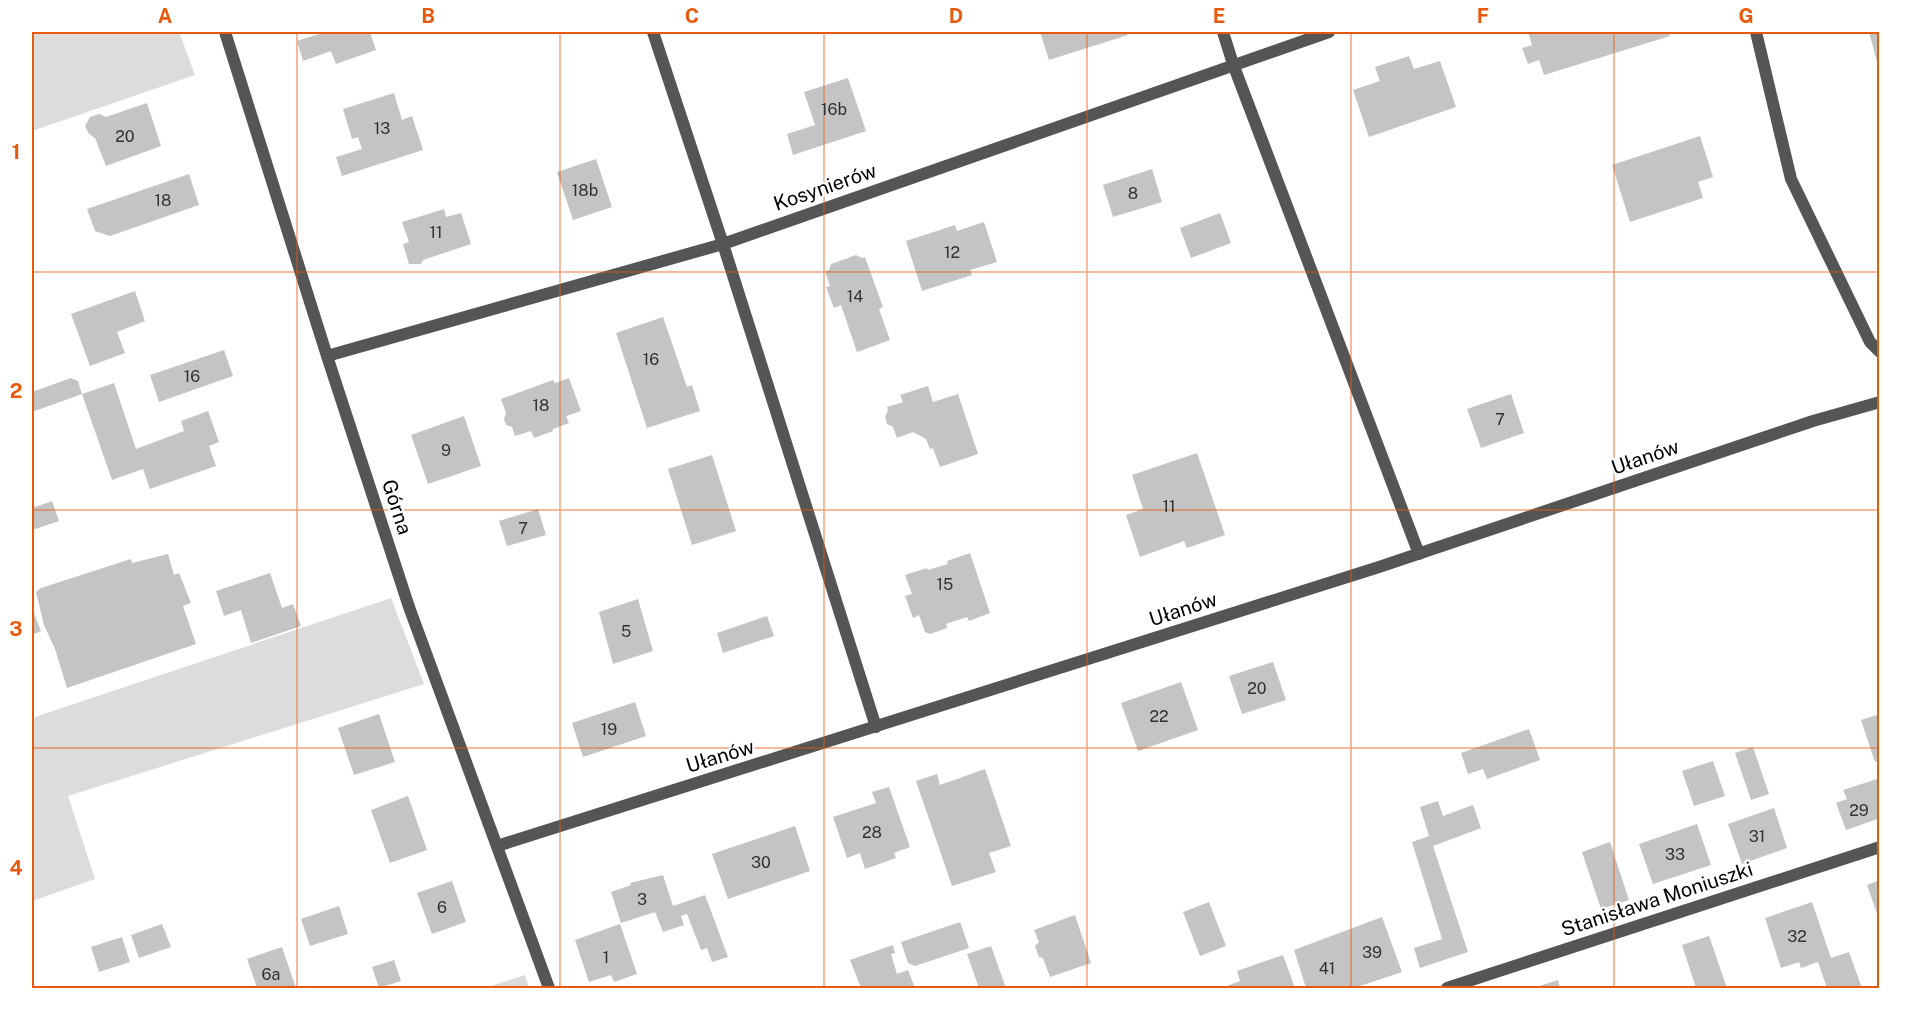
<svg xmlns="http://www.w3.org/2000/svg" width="1911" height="1020" font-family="'Public Sans',sans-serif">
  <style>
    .green { fill: #dcdcdc }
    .building { fill: #c4c4c4 }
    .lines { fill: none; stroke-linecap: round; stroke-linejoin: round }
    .street { stroke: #555; stroke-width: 12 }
    .grid { fill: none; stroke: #e8590c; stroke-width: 1.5; stroke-opacity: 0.55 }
    .labels { text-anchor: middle; stroke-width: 4.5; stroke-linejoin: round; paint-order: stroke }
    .number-label { font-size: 16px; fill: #313131 }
    .street-label { font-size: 20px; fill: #000; stroke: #fff }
    .neatline { fill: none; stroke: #e8590c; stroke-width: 2 }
    .grid-label { font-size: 20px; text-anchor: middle; font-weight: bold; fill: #e8590c }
  </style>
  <rect width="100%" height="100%" fill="#fff"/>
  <g class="green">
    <path d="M32,32H179L195,75L32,131Z"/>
    <path d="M391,598L424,684L68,796L95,879L32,901V718Z"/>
    <path d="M525,975L529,988H484Z"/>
  </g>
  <g class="building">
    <path d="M318,32H370L376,50L336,64L331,51L303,61L297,41L319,34Z"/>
    <path d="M1040,32H1127L1128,35L1049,60Z"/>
    <path d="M1528,32H1669L1670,36L1544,75L1539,60L1528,64L1522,48L1532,45Z"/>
    <path d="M1869,32H1880V66H1878Z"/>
    <path d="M1409,56L1414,69L1440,61L1456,107L1369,137L1353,90L1380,81L1375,67Z"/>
    <path d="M848,78L866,131L793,155L787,134L815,125L804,92Z"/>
    <path d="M394,93L402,120L412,116L423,150L342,176L336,157L362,149L358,137L352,139L343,109Z"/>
    <path d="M147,103L161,146L106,166L95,138L89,134L85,126L90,117L99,114L106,117Z"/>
    <path d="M1700,136L1713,177L1698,182L1703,198L1630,222L1612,165Z"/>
    <path d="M596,159L612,207L573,220L557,172Z"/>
    <path d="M1152,169L1162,202L1113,217L1103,185Z"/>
    <path d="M189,174L199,205L110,236L95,231L87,209Z"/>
    <path d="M444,209L446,217L461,213L471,244L423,260L421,264H409L403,244L409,242L402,222Z"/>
    <path d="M1220,213L1231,243L1191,258L1180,228Z"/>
    <path d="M984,222L997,262L970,270L972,275L922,291L906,241L955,225L957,231Z"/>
    <path d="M856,255L862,258L865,257L883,307L879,309L890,340L857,352L841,305L834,308L826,287L830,286L825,271L829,270L831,264Z"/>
    <path d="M135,291L145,321L117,332L125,353L90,366L71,314Z"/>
    <path d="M663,317L687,387L692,385L700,411L647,428L616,333Z"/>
    <path d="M224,350L233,376L159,402L150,375Z"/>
    <path d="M71,378L78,381L82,394L32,412V392Z"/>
    <path d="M569,378L581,411L566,416L569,423L553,429V431L534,438L531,431L515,436L512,427L506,425L504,419L506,413L501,399L553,380L555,383Z"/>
    <path d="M114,383L136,449L184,431L181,421L208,411L219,442L209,446L216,466L150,489L143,469L112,480L82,394Z"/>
    <path d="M928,386L933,402L958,394L978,454L940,467L933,448L930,449L926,439L913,432L897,438L893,427L887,424L885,417L888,410L887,407L903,402L900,395Z"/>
    <path d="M1511,394L1524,433L1481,448L1467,409Z"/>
    <path d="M464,416L481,466L428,484L411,435Z"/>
    <path d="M1197,453L1225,535L1187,548L1184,541L1140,557L1126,515L1143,509L1132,475Z"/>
    <path d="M712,455L736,531L692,545L668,469Z"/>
    <path d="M52,501L59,521L32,530V508Z"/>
    <path d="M538,509L546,535L507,546L499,521Z"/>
    <path d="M970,553L990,613L969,621L967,617L946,624L947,628L930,634L925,632L919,615L913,618L905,596L912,594L905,575L927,568L928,570L948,564L947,561Z"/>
    <path d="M168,554L174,575L179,573L191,603L183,606L196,644L67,688L55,649L44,625L36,592L41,588L131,559L132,563Z"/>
    <path d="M270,573L282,608L293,604L301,626L251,643L241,610L224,616L216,591Z"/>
    <path d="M638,599L653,651L613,664L599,612Z"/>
    <path d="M32,608L41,631L32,635Z"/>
    <path d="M767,616L774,636L723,653L717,633Z"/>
    <path d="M1273,662L1286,700L1242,714L1229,676Z"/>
    <path d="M1181,682L1198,730L1138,751L1121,703Z"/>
    <path d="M635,702L646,736L583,757L572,723Z"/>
    <path d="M379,714L395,762L354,775L338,728Z"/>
    <path d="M1880,714V760L1875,762L1861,720Z"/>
    <path d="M1529,729L1540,760L1487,779L1483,769L1468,774L1461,753Z"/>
    <path d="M1753,747L1769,794L1751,800L1735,753Z"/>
    <path d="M1713,761L1725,796L1694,806L1682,771Z"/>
    <path d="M985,769L1011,846L989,853L996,872L952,886L916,781L937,774L940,785Z"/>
    <path d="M1880,778V818L1846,830L1836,803L1847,799L1843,790Z"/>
    <path d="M889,787L910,847L894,853L896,858L865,869L860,853L847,858L833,817L876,803L872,792Z"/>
    <path d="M408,796L427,850L390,863L371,810Z"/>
    <path d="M1438,801L1443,816L1473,805L1481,828L1433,846L1468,952L1420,968L1414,948L1442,939L1412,842L1429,836L1420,807Z"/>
    <path d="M1774,808L1787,848L1742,864L1728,824Z"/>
    <path d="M1697,824L1711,865L1653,884L1639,844Z"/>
    <path d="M795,826L810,871L728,899L712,854Z"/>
    <path d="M1610,842L1629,900L1601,909L1582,852Z"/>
    <path d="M663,875L673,906L705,895L728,957L712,962L707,948L701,950L687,914L681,916L684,925L663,932L655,912L621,923L611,892L631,885L630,883Z"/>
    <path d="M1880,880V919H1879L1867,885Z"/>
    <path d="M452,881L466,922L432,934L417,893Z"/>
    <path d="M1209,902L1226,946L1200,956L1183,912Z"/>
    <path d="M1812,902L1831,958L1849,952L1862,988H1827L1818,962L1801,968L1799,962L1781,968L1765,918Z"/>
    <path d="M339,906L348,934L310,946L301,919Z"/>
    <path d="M1075,915L1091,963L1050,977L1043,958L1039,957L1035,946L1039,942L1034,930Z"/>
    <path d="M1382,917L1402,972L1354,988H1306L1294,950Z"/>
    <path d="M960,922L969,948L915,966L908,963L901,942Z"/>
    <path d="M162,924L171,947L139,958L131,935Z"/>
    <path d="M620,924L637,974L614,982L611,975L589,982L575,940Z"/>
    <path d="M1709,936L1727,988H1696L1682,945Z"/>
    <path d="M122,937L130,962L99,972L91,947Z"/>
    <path d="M893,945L895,953L891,954L897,974L908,970L915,988H861L850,960Z"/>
    <path d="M991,946L1006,988H979L967,954Z"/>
    <path d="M282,947L296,988H257L247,959Z"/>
    <path d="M1283,955L1295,988H1222L1240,981L1237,971Z"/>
    <path d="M394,960L401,981L379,988L372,967Z"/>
    <path d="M1558,980L1560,988H1533Z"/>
  </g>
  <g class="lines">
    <g class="street">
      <path d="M225,32L327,356L409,607L549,988"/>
      <path d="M653,32L723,244L876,727"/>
      <path d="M1223,32L1233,64L1419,554"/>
      <path d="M1756,32L1791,179L1870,342L1880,352"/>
      <path d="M327,356L723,244L1329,32"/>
      <path d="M497,846L1379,567L1813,421L1880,402"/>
      <path d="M1447,988L1880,847"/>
    </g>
  </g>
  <path class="grid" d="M297,32V988M560,32V988M824,32V988M1087,32V988M1351,32V988M1614,32V988M32,272H1880M32,510H1880M32,748H1880"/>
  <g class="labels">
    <g class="number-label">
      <text x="834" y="115">16b</text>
      <text x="382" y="134">13</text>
      <text x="125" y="142">20</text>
      <text x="585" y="196">18b</text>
      <text x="1133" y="199">8</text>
      <text x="163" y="206">18</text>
      <text x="436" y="238">11</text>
      <text x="952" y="258">12</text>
      <text x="855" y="302">14</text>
      <text x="651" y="365">16</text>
      <text x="192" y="382">16</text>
      <text x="541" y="411">18</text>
      <text x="1500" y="425">7</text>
      <text x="446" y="456">9</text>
      <text x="1169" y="512">11</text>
      <text x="523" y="534">7</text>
      <text x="945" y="590">15</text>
      <text x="626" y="637">5</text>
      <text x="1257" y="694">20</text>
      <text x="1159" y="722">22</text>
      <text x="609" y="735">19</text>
      <text x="1859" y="816">29</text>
      <text x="872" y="838">28</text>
      <text x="1757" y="842">31</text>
      <text x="1675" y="860">33</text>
      <text x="761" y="868">30</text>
      <text x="642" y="905">3</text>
      <text x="442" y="913">6</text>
      <text x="1797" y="942">32</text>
      <text x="1372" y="958">39</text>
      <text x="606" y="963">1</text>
      <text x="1327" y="974">41</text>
      <text x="271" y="980">6a</text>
    </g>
    <g class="street-label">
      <text transform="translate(825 187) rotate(-19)" y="7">Kosynierów</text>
      <text transform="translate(1645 457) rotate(-19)" y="7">Ułanów</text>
      <text transform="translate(397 507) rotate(72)" y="7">Górna</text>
      <text transform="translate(1183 609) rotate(-18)" y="7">Ułanów</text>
      <text transform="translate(720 756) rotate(-17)" y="7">Ułanów</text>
      <text transform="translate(1657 899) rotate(-18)" y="7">Stanisława Moniuszki</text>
    </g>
  </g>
  <rect width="1911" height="1020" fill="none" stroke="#ffffff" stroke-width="66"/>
  <rect x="33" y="33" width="1845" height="954" class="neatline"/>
  <g class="grid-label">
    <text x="165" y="23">A</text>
    <text x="428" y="23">B</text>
    <text x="692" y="23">C</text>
    <text x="956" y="23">D</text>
    <text x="1219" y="23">E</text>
    <text x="1483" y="23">F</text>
    <text x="1746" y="23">G</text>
    <text x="16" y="159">1</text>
    <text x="16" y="398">2</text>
    <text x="16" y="636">3</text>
    <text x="16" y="875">4</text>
  </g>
</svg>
